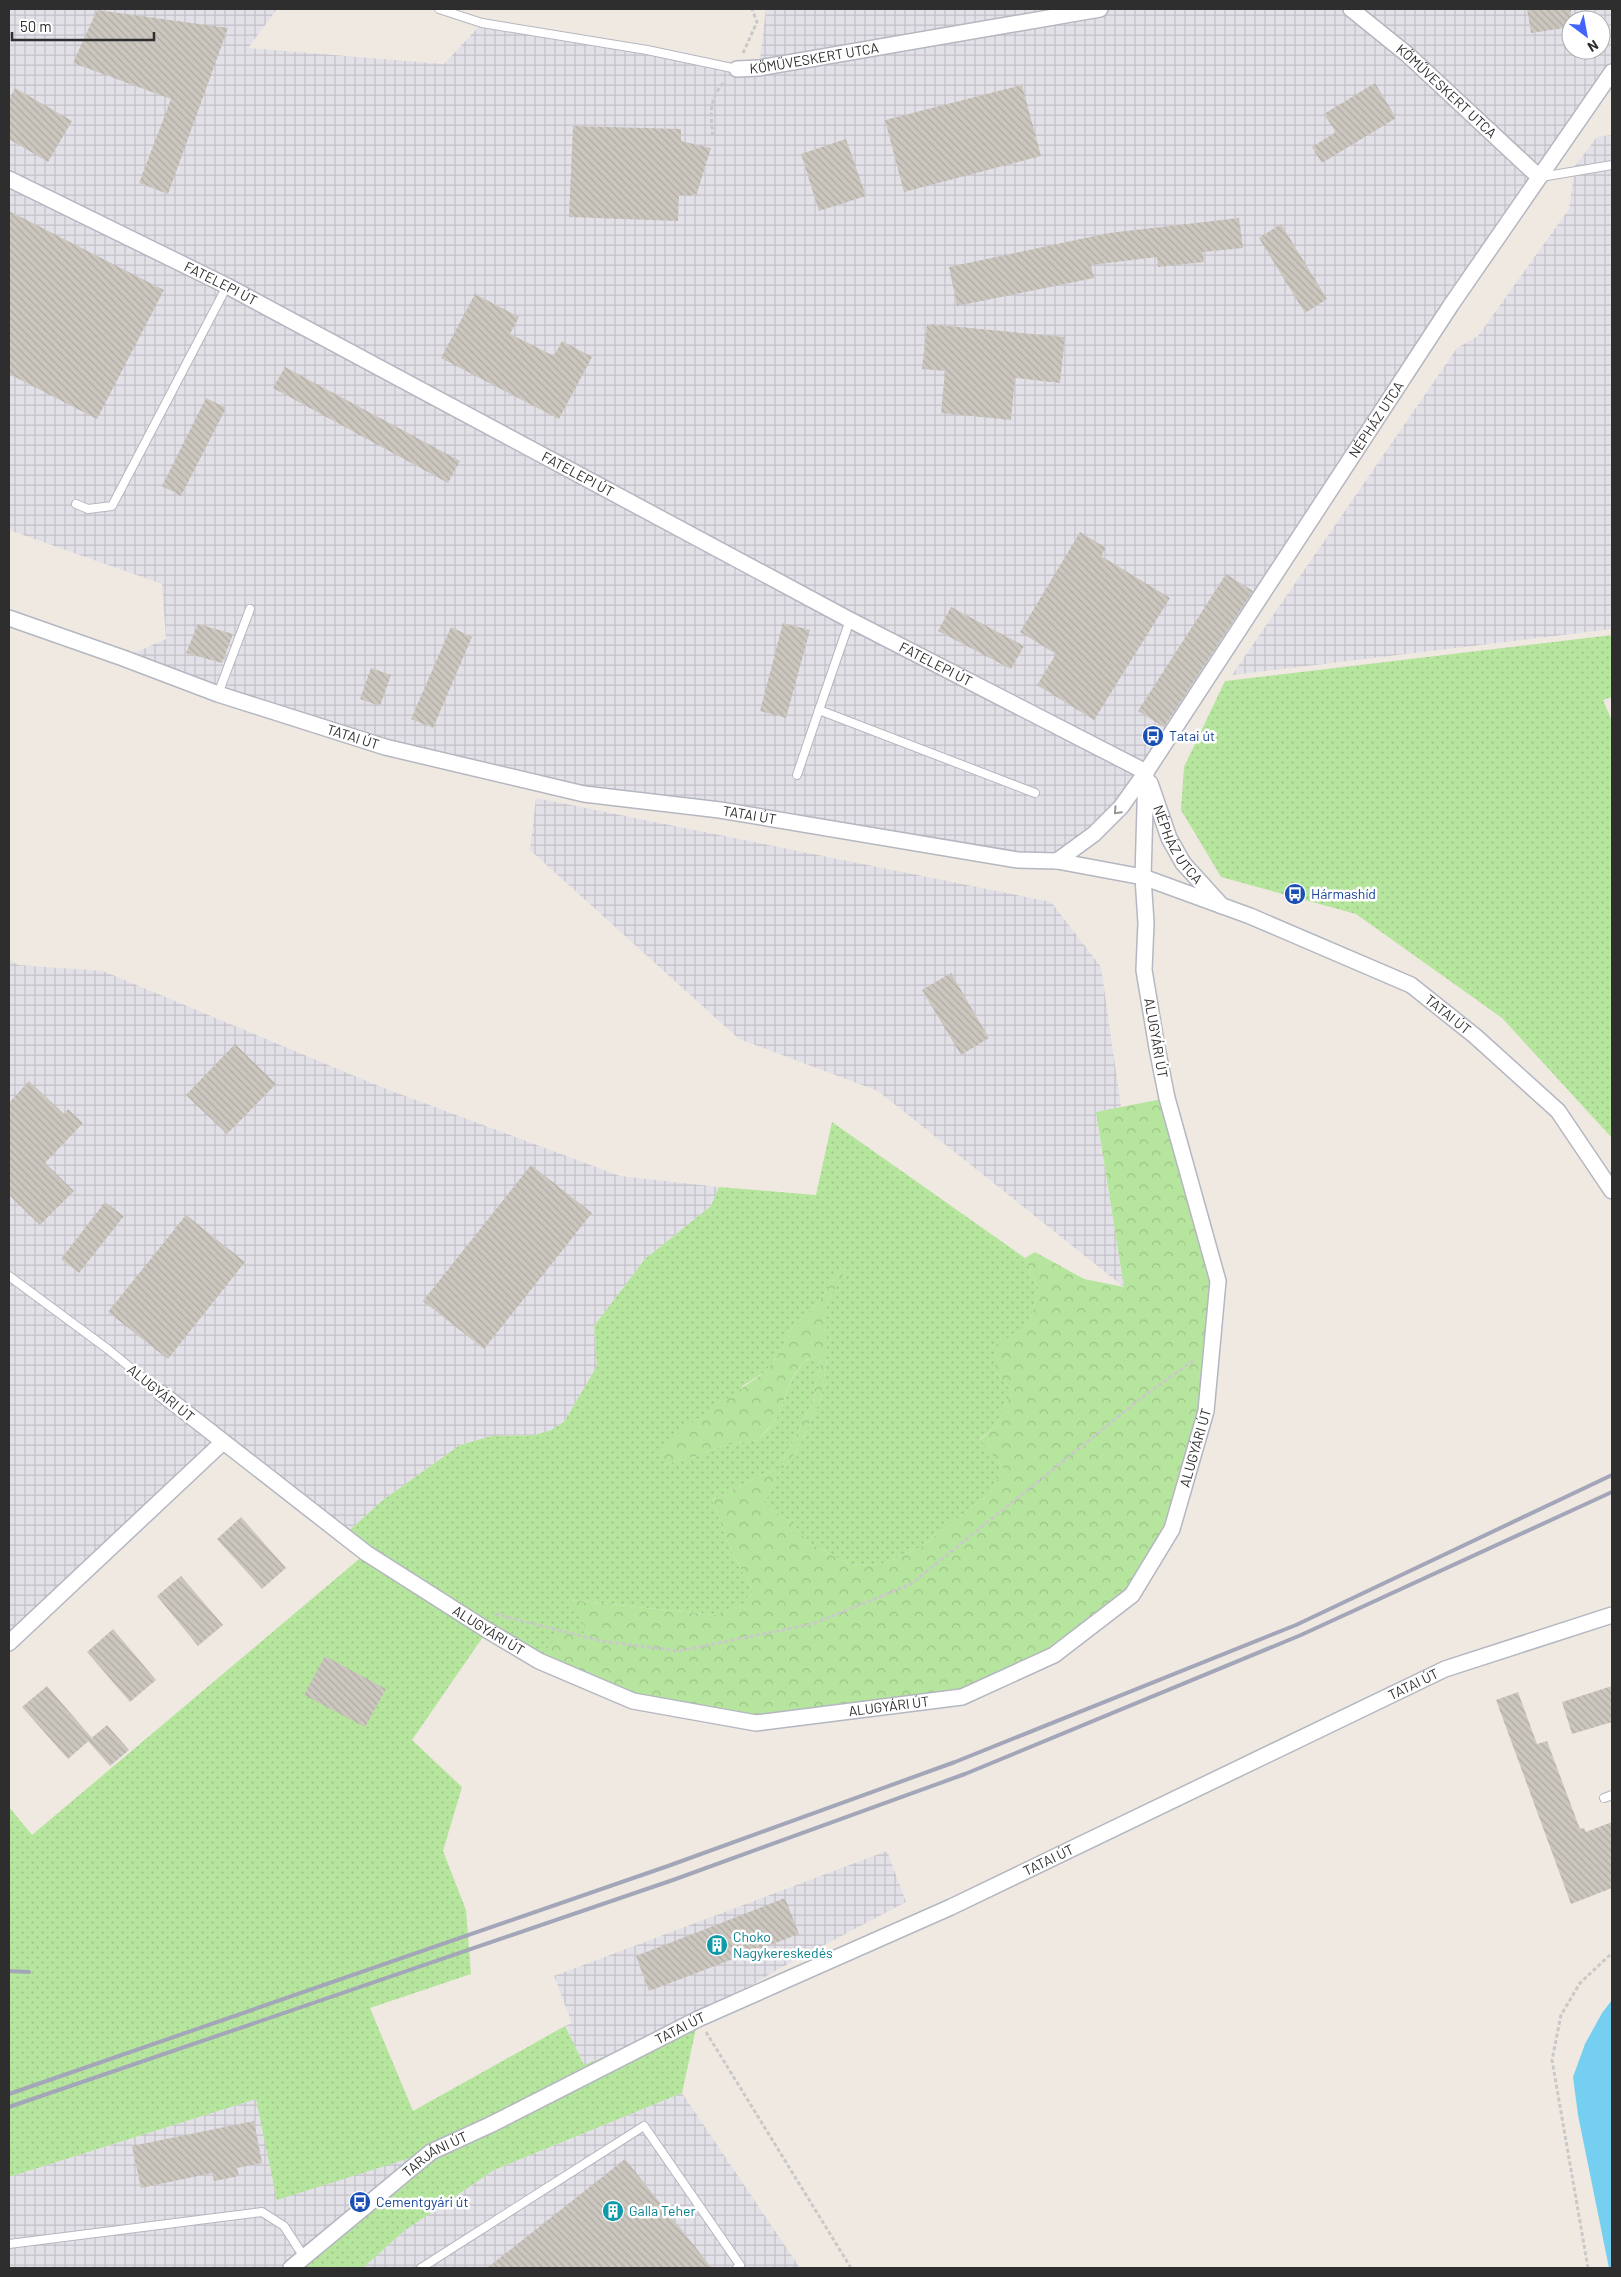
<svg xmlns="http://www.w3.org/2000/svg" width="1621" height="2277" font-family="Barlow,sans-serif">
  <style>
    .industrial { fill: url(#industrial-grid); fill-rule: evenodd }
    .grass { fill: url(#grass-dots) }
    .forest { fill: url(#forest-crowns) }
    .water { fill: #75cff0 }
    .building { fill: url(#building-back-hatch) }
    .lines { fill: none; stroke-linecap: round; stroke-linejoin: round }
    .service-casing { stroke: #b4b7c1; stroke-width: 10 }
    .minor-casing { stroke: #b4b7c1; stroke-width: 18 }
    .path { stroke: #c9c9c9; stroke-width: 3; stroke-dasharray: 4 2.5; stroke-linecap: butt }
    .service { stroke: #fff; stroke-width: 8 }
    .minor { stroke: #fff; stroke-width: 15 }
    .rail { stroke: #a3a6b8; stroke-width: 4 }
    .oneway { stroke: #969696 }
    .labels { text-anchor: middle; stroke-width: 5; stroke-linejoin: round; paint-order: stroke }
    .street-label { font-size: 14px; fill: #2e2e2e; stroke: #fff }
    .transit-label { font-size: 14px; fill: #164399; stroke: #fff; text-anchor: start }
    .culture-label { font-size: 14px; fill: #0d838f; stroke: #fff; text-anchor: start }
  </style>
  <defs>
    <pattern id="industrial-grid" width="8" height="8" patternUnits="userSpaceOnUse" patternTransform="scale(1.25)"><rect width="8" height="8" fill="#e3e1e8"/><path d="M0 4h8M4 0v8" fill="none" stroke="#c3c1c7"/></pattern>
    <pattern id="grass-dots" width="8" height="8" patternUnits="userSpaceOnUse" patternTransform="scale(1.25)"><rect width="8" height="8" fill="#b6e59e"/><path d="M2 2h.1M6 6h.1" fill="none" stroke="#9dc588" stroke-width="1.8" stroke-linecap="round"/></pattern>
    <pattern id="forest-crowns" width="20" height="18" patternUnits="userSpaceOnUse" patternTransform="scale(1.25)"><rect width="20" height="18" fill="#b6e59e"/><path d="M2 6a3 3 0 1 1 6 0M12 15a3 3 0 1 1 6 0" fill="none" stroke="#9dc588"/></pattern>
    <pattern id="building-back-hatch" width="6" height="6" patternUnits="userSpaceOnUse" patternTransform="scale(1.25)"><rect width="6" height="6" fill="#cbc7bf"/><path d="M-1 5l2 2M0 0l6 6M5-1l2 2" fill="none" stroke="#afaba4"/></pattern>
  </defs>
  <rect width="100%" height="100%" fill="#efe9e1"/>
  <g class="industrial">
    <path d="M9,9H277L248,48L444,64L482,23L759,68L766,9H1612V60L1539,177L1146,772L1057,861L584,794L385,747L123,658L166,639L162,584L9,530ZM1571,20H1601V50H1571Z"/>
    <path d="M1612,135V629L1232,675L1457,348L1478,336L1569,209L1575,166L1597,137Z"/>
    <path d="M536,798L1051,902L1101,967L1121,1107L1096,1113L1124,1287L878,1091L739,1039L530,850Z"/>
    <path d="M9,959L18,965L103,971L381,1087L620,1176L719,1187L711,1206L645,1259L594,1326L597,1366L564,1422L551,1430L535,1435L492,1436L460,1445L383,1500L343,1536L223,1442L9,1643Z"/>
    <path d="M887,1851L906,1902L773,1972L698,2019L584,2065L565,2026L572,2023L554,1976Z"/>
    <path d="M682,2093L800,2268H363L404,2231L494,2170Z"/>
    <path d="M256,2099L431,2152L291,2268H9V2177Z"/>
  </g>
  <g class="grass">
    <path d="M1612,635V697L1603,700L1612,721V1138L1502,1018L1356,914L1221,877L1181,810L1184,767L1225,681Z"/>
    <path d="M832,1122L1025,1258L1039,1289L1029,1325L996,1372L1012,1391L996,1426L980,1439L1004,1469L989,1494L921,1547L880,1565L849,1564L811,1544L792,1523L764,1505L775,1479L796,1452L821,1399L827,1359V1303L846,1268L834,1279L817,1304L790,1330L782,1350L765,1372L744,1385L666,1464L699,1455L725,1445L758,1440C765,1432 774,1424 778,1415C788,1393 791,1367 814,1356L821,1362L814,1390L815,1398L779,1469L755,1478L712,1500L731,1550L753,1591L742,1605L715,1615L571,1600L589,1634L539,1661L487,1631L412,1740L462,1787L443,1851L466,1910L471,1974L370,2008L413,2111L565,2026L584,2065L698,2019L682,2093L494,2170L404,2231L363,2268H291L429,2152L277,2200L256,2099L9,2177V1807L32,1835L365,1554L343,1536L383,1500L460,1445L492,1436L535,1435L551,1430L564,1422L597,1366L594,1326L645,1259L711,1206L719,1187L816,1195Z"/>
  </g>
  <path class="forest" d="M1167,1098L1218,1281L1212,1350L1172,1529L1132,1595L1054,1655L962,1697L757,1723L633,1701L539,1661L561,1629L589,1634L570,1600L715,1615L742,1605L753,1591L731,1550L712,1500L755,1478L779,1469L815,1398L814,1390L821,1362L814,1356C790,1367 788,1393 778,1415C774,1424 764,1432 758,1440L725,1445L699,1455L666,1464L660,1455L668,1439L765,1372L782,1350L790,1330L817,1304L834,1279L848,1266L827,1303V1359L821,1399L796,1452L775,1479L764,1505L792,1523L811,1544L849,1564L880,1565L921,1547L989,1494L1004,1469L980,1440L996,1426L1012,1391L996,1372L994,1346L1029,1325L1039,1289L1025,1258L1035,1252L1084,1279L1124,1287L1096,1112Z"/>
  <path class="water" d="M1612,2000V2268H1609L1578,2115L1573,2077L1585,2044L1602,2013Z"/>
  <g class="building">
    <path d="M1527,9H1571V27L1531,33Z"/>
    <path d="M97,10L228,28L168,194L139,183L171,99L73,63Z"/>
    <path d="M1375,83L1396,118L1322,163L1312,147L1336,132L1324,114Z"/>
    <path d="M1022,85L1041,156L904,192L885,120Z"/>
    <path d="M15,88L72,121L48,162L9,139V100Z"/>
    <path d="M573,126L681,129V141L711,148L696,196L679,195L678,221L569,217Z"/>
    <path d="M846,139L866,196L819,211L801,154Z"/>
    <path d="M9,211L164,290L97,419L9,374Z"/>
    <path d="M1239,218L1243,248L1203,252L1204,262L1158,267L1157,257L1091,265L1094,278L957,306L949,267L1109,233Z"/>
    <path d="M1281,224L1327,299L1305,313L1259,238Z"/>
    <path d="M475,294L519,317L510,334L554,356L562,341L592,357L559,419L441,358Z"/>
    <path d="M927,324L1065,337L1060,383L1015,378L1011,420L941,413L945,371L922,369Z"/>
    <path d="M285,367L460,461L448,483L273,388Z"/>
    <path d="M206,398L226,408L181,496L162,486Z"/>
    <path d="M1080,532L1106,548L1101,556L1170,598L1094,720L1037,685L1056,654L1020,632Z"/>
    <path d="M1226,574L1253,591L1164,727L1138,711Z"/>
    <path d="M951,607L1024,646L1011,669L938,631Z"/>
    <path d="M783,623L810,630L786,718L760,711Z"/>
    <path d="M198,624L233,634L222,663L186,653Z"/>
    <path d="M451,627L472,637L433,728L411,719Z"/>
    <path d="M371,668L391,675L380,706L360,699Z"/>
    <path d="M951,973L989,1038L961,1055L922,990Z"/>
    <path d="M235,1044L276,1084L227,1134L186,1095Z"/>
    <path d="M29,1081L64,1114L68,1109L83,1123L45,1163L74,1191L40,1225L9,1195V1103Z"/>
    <path d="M531,1165L592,1213L484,1349L423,1301Z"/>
    <path d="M105,1202L124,1216L79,1273L61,1259Z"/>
    <path d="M186,1215L245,1262L168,1359L108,1312Z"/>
    <path d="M241,1517L286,1568L262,1589L217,1539Z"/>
    <path d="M181,1576L223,1625L198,1646L157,1596Z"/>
    <path d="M113,1629L156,1680L130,1702L87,1652Z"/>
    <path d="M325,1656L386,1689L365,1727L304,1695Z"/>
    <path d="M47,1686L92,1738L68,1759L22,1707Z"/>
    <path d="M1612,1686V1722L1572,1734L1562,1702Z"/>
    <path d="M1518,1692L1537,1744L1547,1741L1580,1829L1584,1828L1586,1832L1612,1822V1888L1571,1904L1496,1700Z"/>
    <path d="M107,1725L129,1750L110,1766L88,1741Z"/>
    <path d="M785,1898L799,1934L649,1991L636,1956Z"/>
    <path d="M254,2121L262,2163L237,2168L239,2176L214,2181L212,2173L141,2188L132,2146Z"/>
    <path d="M625,2159L712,2268H487Z"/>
  </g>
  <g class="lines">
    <g class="service-casing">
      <g id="service">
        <path d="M439,9L482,23L647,50L737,69"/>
        <path d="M1541,177L1612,165"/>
        <path d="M76,504L88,509L112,506L227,286"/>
        <path d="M850,620L819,710L1035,793"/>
        <path d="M218,694L250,609"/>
        <path d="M797,775L819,710"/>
        <path d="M9,1276L109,1350L161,1393"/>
        <path d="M1604,1798L1612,1795"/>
        <path d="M9,2244L262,2212L284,2226L304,2257"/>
        <path d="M421,2268L644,2126L740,2265L737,2268"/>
      </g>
    </g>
    <g class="minor-casing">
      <g id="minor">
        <path id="s1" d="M1351,9L1408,55L1539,177"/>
        <path id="s2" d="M737,69L759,68L1100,9"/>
        <path id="s3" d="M9,179L227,286L850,620L1146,772"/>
        <path id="s4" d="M9,618L123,658L218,694L385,747L584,794L720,810L1018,860L1057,861L1143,877L1250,916L1411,985L1475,1036L1558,1111L1612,1191"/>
        <path id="s5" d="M1150,783L1169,838L1183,863L1222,906"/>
        <path id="s6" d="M1057,861L1094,834L1121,807L1146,772L1451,305L1612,72"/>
        <path id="s7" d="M161,1393L366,1553L487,1630L539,1661L633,1701L756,1723L962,1697L1054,1655L1132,1595L1172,1529L1206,1411L1211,1357L1218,1281L1167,1098L1157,1048L1144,970L1146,923L1143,877L1146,772"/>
        <path d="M9,1643L223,1442"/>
        <path id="s8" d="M291,2268L431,2152L492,2124L698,2019L951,1907L1445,1669L1612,1615"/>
      </g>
    </g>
    <g class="path">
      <path d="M743,53L757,22L752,9"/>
      <path d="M713,136C710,114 709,98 725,81"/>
      <path d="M495,1614L601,1641L679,1651L812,1624L911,1584L1140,1399L1194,1360"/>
      <path d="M706,2032L851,2268"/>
      <path d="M1588,2268L1552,2060L1561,2015L1580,1983L1612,1953"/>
    </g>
    <use href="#service" class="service"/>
    <use href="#minor" class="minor"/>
    <g class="rail">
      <path d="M9,1971L29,1972"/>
      <path d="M9,2094L668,1866L955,1762L1296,1625L1612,1475"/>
      <path d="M9,2107L673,1880L965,1774L1301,1635L1612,1492"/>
    </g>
  </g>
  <defs><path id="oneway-chevron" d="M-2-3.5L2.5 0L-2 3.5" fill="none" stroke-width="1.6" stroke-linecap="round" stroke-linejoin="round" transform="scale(1.25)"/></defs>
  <use class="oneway" href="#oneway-chevron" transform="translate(1117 811) rotate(133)"/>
  <defs>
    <g id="bus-disc" transform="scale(1.125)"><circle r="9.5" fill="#1a4fb4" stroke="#fff"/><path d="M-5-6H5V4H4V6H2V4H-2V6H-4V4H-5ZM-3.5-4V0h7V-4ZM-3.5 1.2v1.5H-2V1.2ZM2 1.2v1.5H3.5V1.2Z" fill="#fff"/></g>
    <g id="building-disc" transform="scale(1.125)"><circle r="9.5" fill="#0f9aa8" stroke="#fff"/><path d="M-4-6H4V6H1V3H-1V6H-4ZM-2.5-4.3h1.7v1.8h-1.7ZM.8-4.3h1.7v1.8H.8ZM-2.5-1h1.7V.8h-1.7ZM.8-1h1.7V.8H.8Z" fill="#fff"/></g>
  </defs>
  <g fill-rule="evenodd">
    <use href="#bus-disc" x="1153" y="736"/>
    <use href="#bus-disc" x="1295" y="894"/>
    <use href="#building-disc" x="717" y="1945"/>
    <use href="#bus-disc" x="360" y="2202"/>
    <use href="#building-disc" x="613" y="2211"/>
  </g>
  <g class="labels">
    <g class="street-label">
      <text dy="5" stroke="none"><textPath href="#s2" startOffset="78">KŐMŰVESKERT UTCA</textPath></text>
      <text dy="5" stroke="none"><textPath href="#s1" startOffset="126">KŐMŰVESKERT UTCA</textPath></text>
      <text dy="5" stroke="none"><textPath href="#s3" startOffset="236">FATELEPI ÚT</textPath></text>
      <text dy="5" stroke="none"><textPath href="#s6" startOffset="548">NÉPHÁZ UTCA</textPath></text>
      <text dy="5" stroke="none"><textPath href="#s3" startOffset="641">FATELEPI ÚT</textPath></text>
      <text dy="5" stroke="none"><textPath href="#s3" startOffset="1046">FATELEPI ÚT</textPath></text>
      <text dy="5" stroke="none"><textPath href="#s4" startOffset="364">TATAI ÚT</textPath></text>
      <text dy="5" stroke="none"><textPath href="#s4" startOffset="769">TATAI ÚT</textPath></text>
      <text dy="5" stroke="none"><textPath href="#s5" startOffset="68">NÉPHÁZ UTCA</textPath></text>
      <text dy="5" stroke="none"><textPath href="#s4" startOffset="1504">TATAI ÚT</textPath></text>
      <text transform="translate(1156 1038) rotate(80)" y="5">ALUGYÁRI ÚT</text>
      <text transform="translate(161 1393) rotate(39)" y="5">ALUGYÁRI ÚT</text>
      <text dy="5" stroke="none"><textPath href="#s7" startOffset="1260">ALUGYÁRI ÚT</textPath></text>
      <text dy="5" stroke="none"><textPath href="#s7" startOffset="405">ALUGYÁRI ÚT</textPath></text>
      <text dy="5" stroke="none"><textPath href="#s8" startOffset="1270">TATAI ÚT</textPath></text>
      <text dy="5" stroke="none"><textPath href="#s7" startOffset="825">ALUGYÁRI ÚT</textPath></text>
      <text dy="5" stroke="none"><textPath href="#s8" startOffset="865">TATAI ÚT</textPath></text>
      <text dy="5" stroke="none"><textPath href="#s8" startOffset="460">TATAI ÚT</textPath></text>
      <text dy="5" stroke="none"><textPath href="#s8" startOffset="184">TARJÁNI ÚT</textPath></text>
    </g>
    <g class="transit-label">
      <text x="1169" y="741">Tatai út</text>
      <text x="1311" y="899">Hármashíd</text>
      <text x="376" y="2207">Cementgyári út</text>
    </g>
    <g class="culture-label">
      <text x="733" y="1942">Choko<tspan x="733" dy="16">Nagykereskedés</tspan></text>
      <text x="629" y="2216">Galla Teher</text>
    </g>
  </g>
  <rect width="1621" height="2277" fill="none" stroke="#2e2e2e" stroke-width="20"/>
  <g transform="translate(1586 35) rotate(148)"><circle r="24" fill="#ffffff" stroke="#ababab"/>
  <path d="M0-4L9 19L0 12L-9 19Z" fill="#4264fb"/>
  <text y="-8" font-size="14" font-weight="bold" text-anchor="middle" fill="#2e2e2e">N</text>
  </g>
  <path d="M12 32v8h142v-8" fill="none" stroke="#2e2e2e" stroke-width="2.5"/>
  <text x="20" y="32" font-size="15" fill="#2e2e2e" stroke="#ffffff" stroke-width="4" paint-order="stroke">50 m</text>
</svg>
